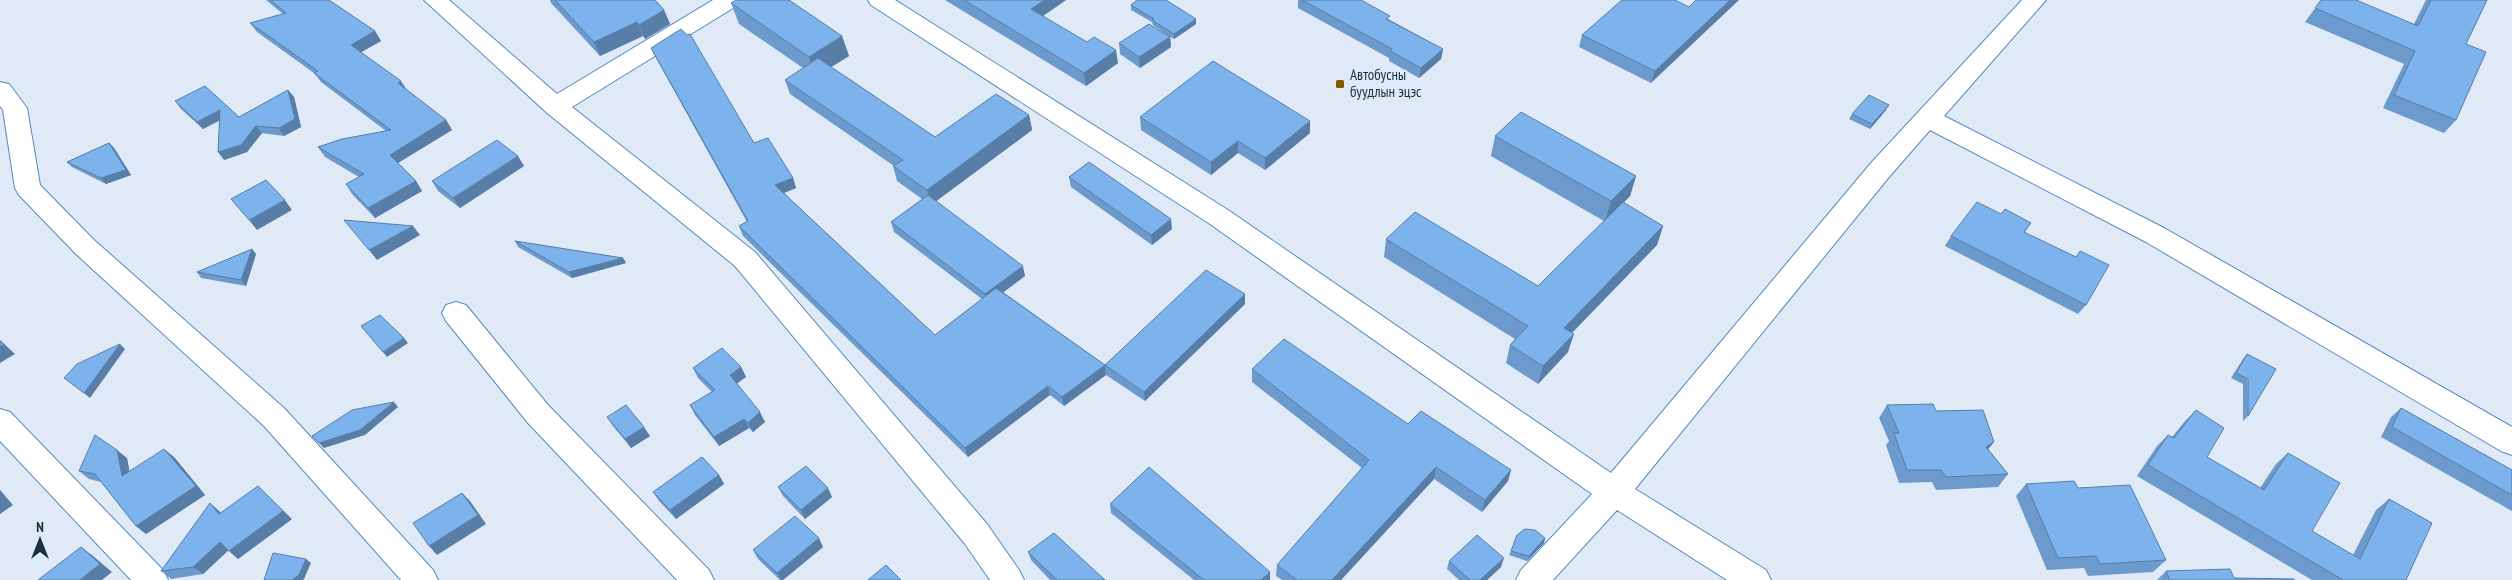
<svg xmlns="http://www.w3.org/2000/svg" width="2512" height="580" font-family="'PT Sans Narrow',sans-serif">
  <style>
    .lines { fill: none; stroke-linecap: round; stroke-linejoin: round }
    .minor-casing { stroke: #5589c0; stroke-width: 2 }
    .minor { fill: #fff; fill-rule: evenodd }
    .wall { fill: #6c9acc }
    .shaded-wall { fill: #587da6 }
    .building { fill: #7db3ed; stroke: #587da6 }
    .poi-dot { fill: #8a5701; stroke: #dfeaf6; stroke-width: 2 }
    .labels { text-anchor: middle; stroke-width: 4.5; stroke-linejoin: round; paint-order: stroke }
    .poi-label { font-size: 15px; fill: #182e45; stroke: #dfeaf6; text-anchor: start }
  </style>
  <rect width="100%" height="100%" fill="#dfeaf6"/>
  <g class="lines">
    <g class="minor-casing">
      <g id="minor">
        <path d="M424,0H449L557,94L713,0H741L738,5L572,107L755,252L987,524L1019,570L1024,580H990L965,544L735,266L546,112Z"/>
        <path d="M868,0H895L1228,210L1611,473L1871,163L2022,0H2046L1944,116L2164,228L2512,427V455L2501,451L2146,242L1930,130L1889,177L1635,489L1766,570L1771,580H1727L1617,510L1553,580H1516L1521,570L1592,494L1210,224L871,5Z"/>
        <path d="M0,82L9,84L27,108L40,185L94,240L284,408L433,570L438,580H401L264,426L76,254L19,195L15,188L3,110L0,106Z"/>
        <path d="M456,302L466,305L548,405L709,570L714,580H677L528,423L446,321L442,313L446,305Z"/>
        <path d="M0,409L10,412L163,570L168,580H131L0,441Z"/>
      </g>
    </g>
    <use href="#minor" class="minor"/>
  </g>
  <g class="wall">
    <path d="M266,0H329L375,31L381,41L361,52L407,90L446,120L452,130L398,163L416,181L422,191L375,218L352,194L346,184L359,177L325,157L318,147L386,131L321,82L314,73L257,32L250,23L283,14Z"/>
    <path d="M550,0H655L664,10L670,24L645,39L643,36L600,56L551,3Z"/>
    <path d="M945,0H1066L1043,16L1118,63L1086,86Z"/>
    <path d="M1298,0H1361L1390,20L1443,49L1441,59L1419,78L1389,61V58L1298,8Z"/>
    <path d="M2321,0L2414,24L2426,0H2487L2466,44L2456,120L2444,133L2383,108L2404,64L2305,22Z"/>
    <path d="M731,3L842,36L849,56L831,67L935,137L1029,115L1032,130L936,201L1025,276L1003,292L1105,365L1245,294V304L1145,401L1106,375L1064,406L1050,395L968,457L743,236L739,226L747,222L656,58L651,48L793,178L796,188L784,193L935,335L982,299L894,232L891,222L922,199L897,181L893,166H894L790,94L785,80L803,68L739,24Z"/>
    <path d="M1131,5L1196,19V24L1174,39L1170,37L1171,47L1140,68L1120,54L1119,43L1170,37L1153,25L1152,22L1131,10Z"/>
    <path d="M1689,7L1651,83L1579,47L1582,35Z"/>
    <path d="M288,90L294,97L301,127L284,136L262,133L247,152L224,160L219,121L203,129L181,109L175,101L239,117Z"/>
    <path d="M1886,110L1870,129L1849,119L1852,114Z"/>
    <path d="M1140,117L1310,133L1265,170L1238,153L1211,175L1141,130Z"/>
    <path d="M1495,136L1636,176L1630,196L1623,203L1663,226L1657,245L1572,333L1568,352L1538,384L1506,363L1510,345L1515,339L1384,257L1386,239L1538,286L1604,221L1491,156Z"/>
    <path d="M109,143L114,148L131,175L106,184L72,167L67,162Z"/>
    <path d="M524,166L460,208L438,191L432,181Z"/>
    <path d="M1069,177L1172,229L1152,245L1071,187Z"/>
    <path d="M2001,214L2031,223L2025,232L2086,305L2078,314L1945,246L1951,236Z"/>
    <path d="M515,241L623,258L626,263L572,278L518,247Z"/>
    <path d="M252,249L256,254L246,286L201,278L197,272Z"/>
    <path d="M2247,354L2248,416L2243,421V384L2231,378L2243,359Z"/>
    <path d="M741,367L746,377L736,383L765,422L753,432L749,428L719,446L695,415L690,405L712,392L698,378L693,368Z"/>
    <path d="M1252,369L1408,424L1511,470L1508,481L1482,512L1434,479L1341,580H1282L1276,576L1277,565L1362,468L1252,382Z"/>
    <path d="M1887,405L1936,411L1994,442L1988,449L2008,474L1998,487L1936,490L1932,482L1899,483L1886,445L1889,441L1879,418Z"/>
    <path d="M2401,408L2512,470V511L2381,437L2391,417Z"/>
    <path d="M2196,410L2207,457L2260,488L2276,464L2288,453L2312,531L2353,555L2376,510L2389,499L2406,580H2312L2137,476L2157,446L2168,435L2172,437L2185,421Z"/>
    <path d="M607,417L650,436L631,448L613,426Z"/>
    <path d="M174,457L205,495L146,534L136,526L101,482L89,479L79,471L127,458L129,471Z"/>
    <path d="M719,475L724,484L676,519L659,501L653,492Z"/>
    <path d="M2026,484L2078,488L2166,560L2153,572L2088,576L2084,568L2047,570L2016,496Z"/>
    <path d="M778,487L832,497L805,519L783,496Z"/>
    <path d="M210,503L221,513L292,519L238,559L228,550L203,574L171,579L161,571Z"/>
    <path d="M1110,504L1270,580H1194L1111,513Z"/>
    <path d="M1545,538L1544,543L1527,561L1509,555L1511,551Z"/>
    <path d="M823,547L783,580H780L758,559L753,550Z"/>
    <path d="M1028,552L1105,580H1050L1031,560Z"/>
    <path d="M1449,561L1501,567L1487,580H1459L1447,569Z"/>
    <path d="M2166,571L2234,578L2294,580H2157Z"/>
  </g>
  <g class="shaded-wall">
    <path d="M1045,0H1066L1034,22L1031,9Z"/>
    <path d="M1730,0H1739L1651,83L1655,71Z"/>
    <path d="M664,10L670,24L645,39L639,25Z"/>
    <path d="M1196,19V24L1174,39V34Z"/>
    <path d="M637,22L643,36L600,56L594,42Z"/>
    <path d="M375,31L381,41L358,54L351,45Z"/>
    <path d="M842,36L849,56L815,77L809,57Z"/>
    <path d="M1170,37L1171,47L1140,68L1139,57Z"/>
    <path d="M1443,49L1441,59L1419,78L1421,68Z"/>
    <path d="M1116,50L1118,63L1086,86L1084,73Z"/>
    <path d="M401,81L407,90L398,83Z"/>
    <path d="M288,90L294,97L301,127L284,136L279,128Z"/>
    <path d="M1889,105L1886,110L1870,129L1872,124Z"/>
    <path d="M220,110L225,117L203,129L197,122Z"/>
    <path d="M1029,115L1032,130L931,205L927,190Z"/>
    <path d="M446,120L452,130L396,164L390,155Z"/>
    <path d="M1310,121V133L1265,170V158Z"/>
    <path d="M256,126L262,133L247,152L224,160L218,152Z"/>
    <path d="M1238,141V153L1211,175V162Z"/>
    <path d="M109,143L114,148L131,175L106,184L101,178Z"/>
    <path d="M518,156L524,166L460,208L453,198Z"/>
    <path d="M1636,176L1630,196L1605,222L1611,201Z"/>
    <path d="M793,178L796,188L779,195L775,185Z"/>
    <path d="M416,181L422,191L375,218L368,208Z"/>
    <path d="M285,200L292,210L257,230L249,220Z"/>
    <path d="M1171,219L1172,229L1152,245L1151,235Z"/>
    <path d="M413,226L420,235L377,260L369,250Z"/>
    <path d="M1663,226L1657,245L1559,346L1564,328Z"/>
    <path d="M252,249L256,254L246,286L241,280Z"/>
    <path d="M623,258L626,263L572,278L569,272Z"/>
    <path d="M1023,266L1025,276L988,304L985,294Z"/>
    <path d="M1245,294V304L1145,401L1144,392Z"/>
    <path d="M1574,334L1568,352L1538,384L1543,366Z"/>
    <path d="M404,338L408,343L387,357L383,352Z"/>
    <path d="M0,340L15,354L0,363Z"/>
    <path d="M120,344L125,349L90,398L84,393Z"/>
    <path d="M1105,365L1106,375L1064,406L1062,397Z"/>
    <path d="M741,367L746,377L735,385L730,375Z"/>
    <path d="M1048,386L1050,395L968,457L965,448Z"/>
    <path d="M394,402L398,407L365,435L324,448L319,443Z"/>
    <path d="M760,412L765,422L753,432L748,423Z"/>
    <path d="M744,419L749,428L719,446L714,437Z"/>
    <path d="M644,427L650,436L631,448L625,439Z"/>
    <path d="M1994,442L1984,454L1986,447Z"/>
    <path d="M164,449L174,457L205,495L146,534L136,526Z"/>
    <path d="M117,450L127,458L132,484L122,476Z"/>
    <path d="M1436,467L1434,479L1341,580H1332Z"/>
    <path d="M1511,470L1508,481L1482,512L1485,500Z"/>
    <path d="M719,475L724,484L676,519L670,510Z"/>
    <path d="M258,486L292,519L238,559L229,551Z"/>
    <path d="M828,488L832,497L805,519L801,510Z"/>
    <path d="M0,490L13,505L0,514Z"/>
    <path d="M462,493L470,501L486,524L437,555L429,546Z"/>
    <path d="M210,503L219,511L228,522L219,514Z"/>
    <path d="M819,538L823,547L783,580H781L777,573Z"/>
    <path d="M1545,538L1544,543L1527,561L1529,556Z"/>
    <path d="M220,542L229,550L203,574L193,567Z"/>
    <path d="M81,547L93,556L112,572L102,580H80Z"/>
    <path d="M1504,558L1501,567L1487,580H1480Z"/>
    <path d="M306,559L311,563L304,579L303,580H292Z"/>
    <path d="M1270,572V580H1261Z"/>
  </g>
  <g class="building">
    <path d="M271,0H329L375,31L351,45L401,81L398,83L446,120L390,155L416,181L368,208L346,184L364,174L318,147L342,139L391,130L314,73L318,71L250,23L286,13Z"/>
    <path d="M555,0H655L664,10L639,25L637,22L594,42Z"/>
    <path d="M736,0H789L842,36L809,57L731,3Z"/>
    <path d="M964,0H1045L1031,9L1087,42L1094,37L1116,50L1084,73Z"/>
    <path d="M1137,0H1166L1196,19L1174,34L1152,20L1154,19L1131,5Z"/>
    <path d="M1302,0H1361L1390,16L1386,19L1443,49L1421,68L1390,51L1392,49Z"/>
    <path d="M1622,0H1675L1689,7L1696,0H1730L1655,71L1582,35Z"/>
    <path d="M2321,0H2356L2418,26L2431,0H2487L2466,44L2486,52L2456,120L2394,95L2415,51L2315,8Z"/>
    <path d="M1149,24L1170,37L1139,57L1119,43Z"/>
    <path d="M681,29L687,35L690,34L754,143L768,138L793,178L775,185L935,335L996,288L1105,365L1062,397L1048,386L965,448L739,226L748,221L651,48Z"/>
    <path d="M818,58L935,137L996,94L1029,115L927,190L893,166L903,160L785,80Z"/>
    <path d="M1213,61L1310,121L1265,158L1238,141L1211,162L1140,117Z"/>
    <path d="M205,86L239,117L288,90L295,119L279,128L256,126L241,145L218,152L220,110L197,122L175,101Z"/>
    <path d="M1869,95L1889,105L1872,124L1852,114Z"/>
    <path d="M1521,112L1636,176L1611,201L1495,136Z"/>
    <path d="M497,140L518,156L453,198L432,181Z"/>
    <path d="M109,143L126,170L101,178L67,162Z"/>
    <path d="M1089,162L1171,219L1151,235L1069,177Z"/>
    <path d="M266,180L285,200L249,220L231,199Z"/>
    <path d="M928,195L1023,266L985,294L891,222Z"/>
    <path d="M1623,202L1663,226L1564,328L1574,334L1543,366L1510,345L1528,326L1386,239L1415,212L1538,286Z"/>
    <path d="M1977,202L2001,214L2005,209L2031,223L2024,232L2076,257L2080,251L2109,265L2086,305L1951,236Z"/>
    <path d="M344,220L413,226L369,250Z"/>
    <path d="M515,241L623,258L569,272Z"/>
    <path d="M252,249L241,280L197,272Z"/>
    <path d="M1206,270L1245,294L1144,392L1105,365Z"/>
    <path d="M380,315L404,338L383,352L361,326Z"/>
    <path d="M1284,339L1408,424L1421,411L1511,470L1485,500L1436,467L1332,580H1297L1277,565L1369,460L1252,369Z"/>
    <path d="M0,341L4,344L0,347Z"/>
    <path d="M120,344L84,393L64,378L77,364Z"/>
    <path d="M722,348L741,367L730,375L760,412L748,423L744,419L714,437L690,405L715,390L693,368Z"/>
    <path d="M2247,354L2276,369L2248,416V379L2236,373Z"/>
    <path d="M394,402L360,430L319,443L312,436L352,410Z"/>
    <path d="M1933,404L1936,411L1983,410L1994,442L1986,447L2008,474L1946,477L1941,470H1907L1894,433H1899L1887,405Z"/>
    <path d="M626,405L644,427L625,439L607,417Z"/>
    <path d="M2401,408L2512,470V495L2392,427Z"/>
    <path d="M2196,410L2224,428L2207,457L2264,490L2288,453L2340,483L2312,531L2360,559L2389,499L2432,523L2406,580H2343L2148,465L2168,435L2174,438Z"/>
    <path d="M95,435L117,450L122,476L164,449L196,486L136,526L95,474L79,471Z"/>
    <path d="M702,457L719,475L670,510L653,492Z"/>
    <path d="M806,466L828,488L801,510L778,487Z"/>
    <path d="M1149,467L1270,572L1261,580H1204L1110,504Z"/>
    <path d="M2074,481L2078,488L2130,485L2166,560L2100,564L2096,556L2058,558L2026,484Z"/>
    <path d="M258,486L283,511L229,551L220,542L193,567L161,571L210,503L219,514Z"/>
    <path d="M462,493L478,515L429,546L413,523Z"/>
    <path d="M795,516L819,538L777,573L753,550Z"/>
    <path d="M1525,529L1535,530L1545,538L1529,556L1511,551L1517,535Z"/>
    <path d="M1054,533L1105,580H1057L1028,552Z"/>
    <path d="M1477,535L1504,558L1480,580H1470L1449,561Z"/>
    <path d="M81,547L100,564L80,580H38Z"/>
    <path d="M273,553L306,559L299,575L292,580H264Z"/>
    <path d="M886,565L901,580H868Z"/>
    <path d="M2230,569L2234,578L2294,579V580H2170L2166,571Z"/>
  </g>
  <rect class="poi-dot" x="1335" y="79" width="10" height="10" rx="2.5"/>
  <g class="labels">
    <g class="poi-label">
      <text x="1350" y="80">Автобусны<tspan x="1350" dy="17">буудлын эцэс</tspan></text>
    </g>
  </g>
  <g transform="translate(40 540)" stroke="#dfeaf6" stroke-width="4" paint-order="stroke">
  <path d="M0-4L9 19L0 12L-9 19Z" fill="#182e45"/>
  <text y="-8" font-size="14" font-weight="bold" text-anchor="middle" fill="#182e45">N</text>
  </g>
</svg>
